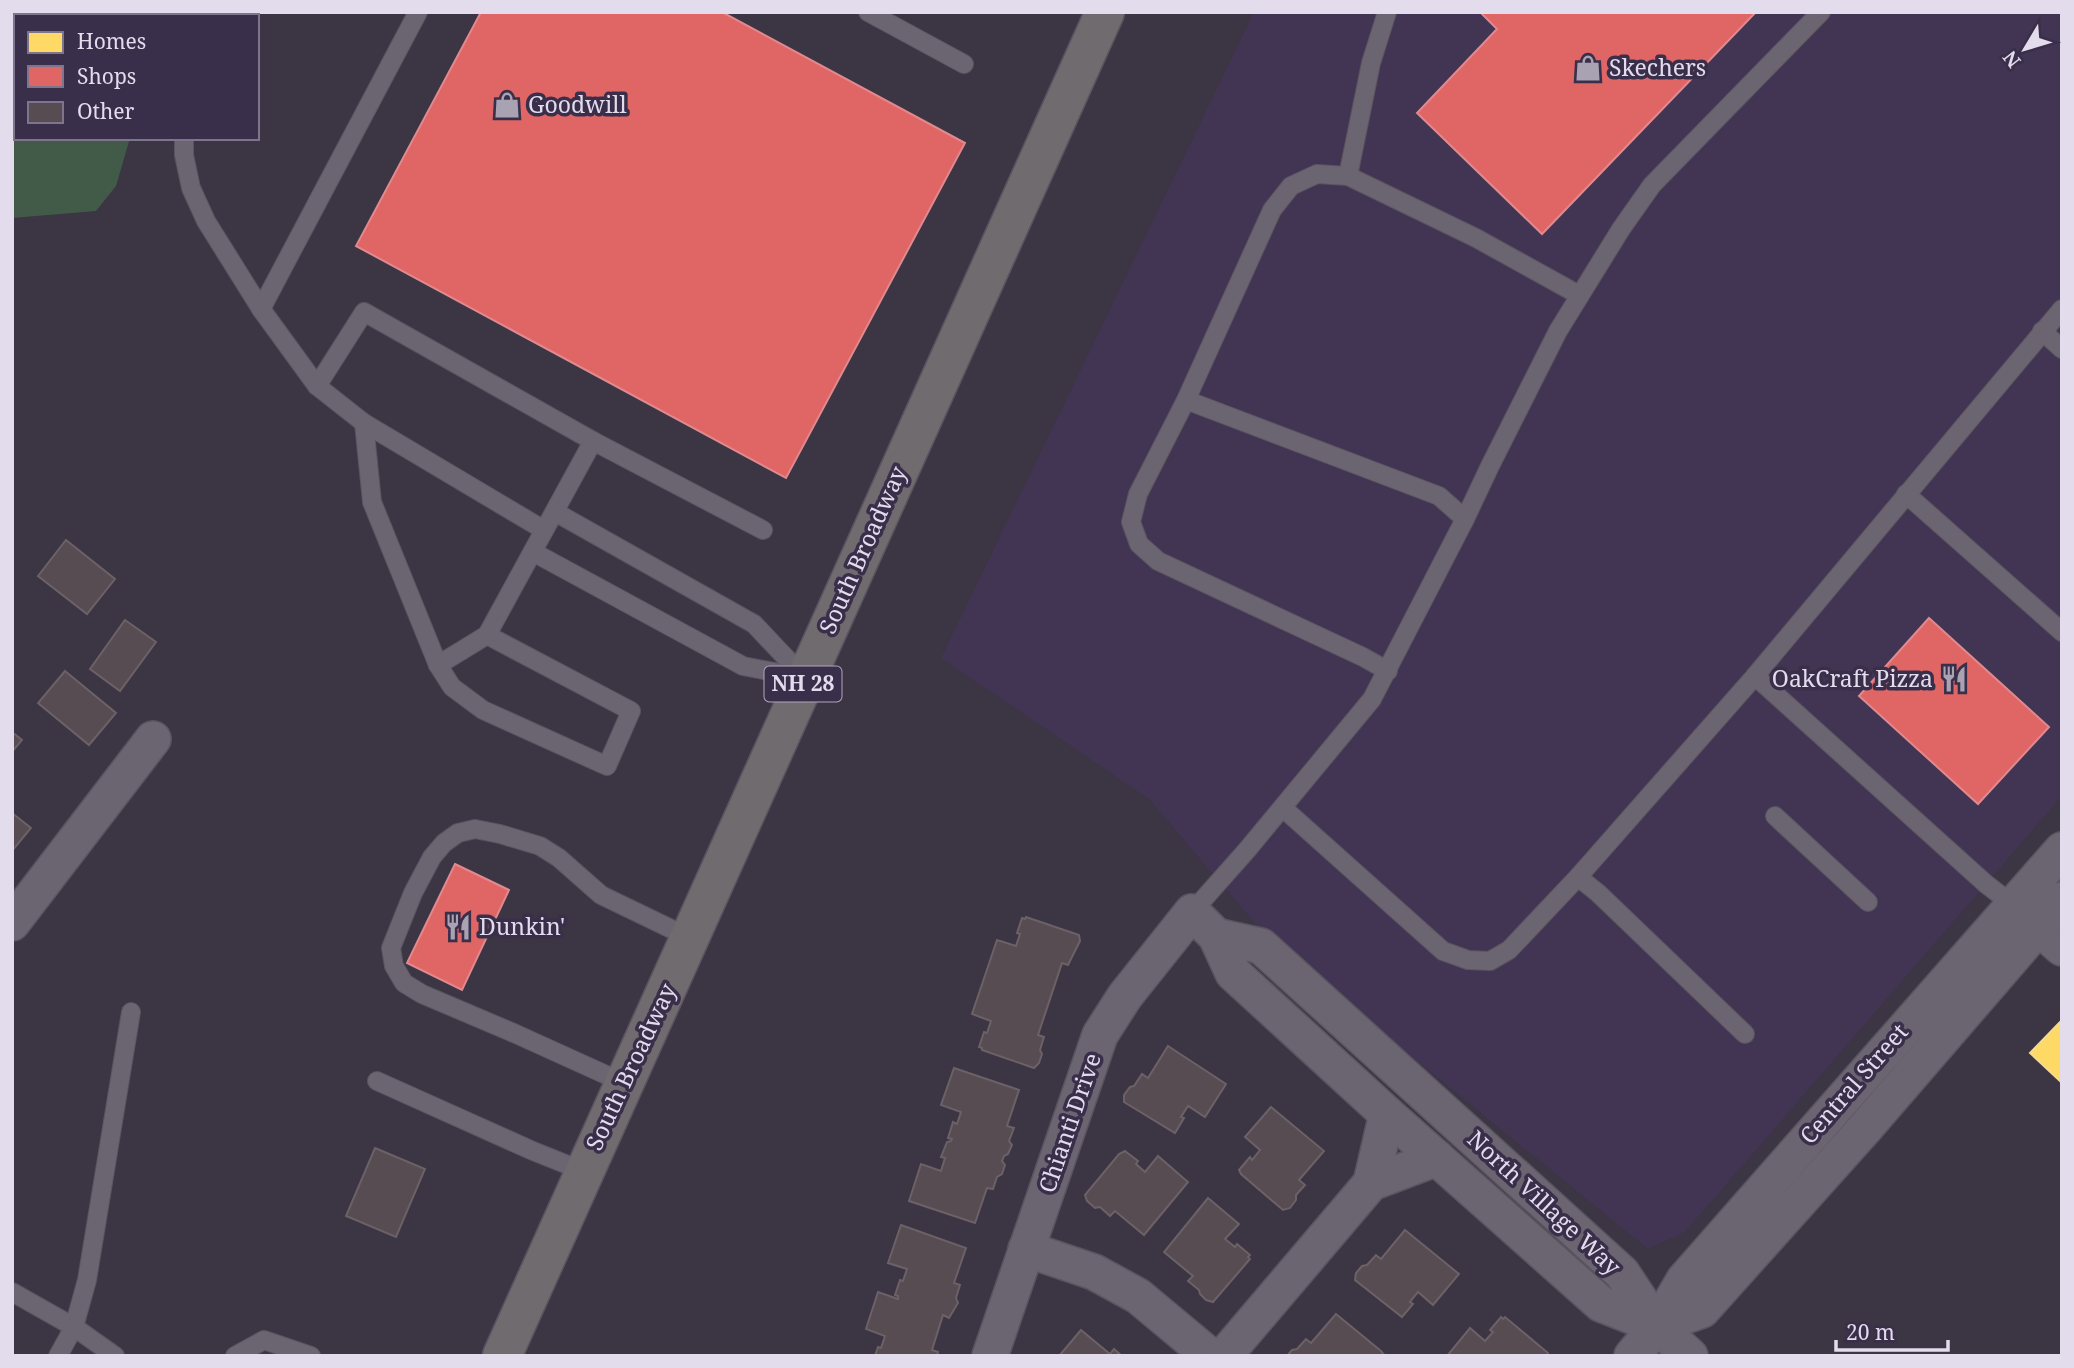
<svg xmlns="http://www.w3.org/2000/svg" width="2074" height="1368" font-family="'Noto Serif',serif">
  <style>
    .built { fill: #423553 }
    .green { fill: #425a48 }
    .homes { fill: #ffd966; stroke: #f7da8e; stroke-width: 2 }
    .shops { fill: #e06666; stroke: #e1898e; stroke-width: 2 }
    .building { fill: #564c52; stroke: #6b6166; stroke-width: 2 }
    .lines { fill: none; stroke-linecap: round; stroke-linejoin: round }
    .service-casing { stroke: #595460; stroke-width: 20 }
    .minor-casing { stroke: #595460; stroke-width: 38 }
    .primary-casing { stroke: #595460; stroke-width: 41 }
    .service { stroke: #6a6571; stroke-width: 18 }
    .minor { stroke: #6a6571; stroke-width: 35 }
    .primary { stroke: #706b6e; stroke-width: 38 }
    .labels { text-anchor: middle; stroke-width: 7; stroke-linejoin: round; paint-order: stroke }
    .shield { fill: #3a2f4a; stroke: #b0a8bc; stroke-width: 2 }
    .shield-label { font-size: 21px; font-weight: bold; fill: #e3dced }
    .poi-label { font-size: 23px; fill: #e3dced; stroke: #3a2f4a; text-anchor: start }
    .street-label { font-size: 23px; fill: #e3dced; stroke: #3a2f4a }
  </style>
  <rect width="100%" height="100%" fill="#3b3544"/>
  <path class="built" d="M1254,12H2062V796L1685,1232L1648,1249L1271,942L1149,799L941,658Z"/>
  <path class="green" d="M12,12H123V16H16V138H130L116,186L96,211L12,218Z"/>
  <path class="homes" d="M2062,1020V1083L2030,1053Z"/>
  <g class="shops">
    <path d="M481,12H722L965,143L786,478L356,246Z"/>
    <path d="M1480,12H1756L1542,234L1417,113L1497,29Z"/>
    <path d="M1929,618L2049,727L1978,804L1859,696Z"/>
    <path d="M455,864L509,890L462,990L407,963Z"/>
  </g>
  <g class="building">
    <path d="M66,540L115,579L87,614L38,576Z"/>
    <path d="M125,620L156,642L120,691L90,669Z"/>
    <path d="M65,671L116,713L89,745L38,703Z"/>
    <path d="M12,732L22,740L12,752Z"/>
    <path d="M12,813L31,828L12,851Z"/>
    <path d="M1026,917L1079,935L1080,941L1068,965L1062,963L1038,1035L1044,1037L1040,1050L1042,1054L1039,1063L1034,1068L982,1050V1048L979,1047L984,1032L987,1033L991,1021L972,1014L997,940L1016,946L1020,934L1017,933L1022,918L1025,919Z"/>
    <path d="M1168,1046L1226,1084L1205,1117L1188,1106L1181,1117L1184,1118L1175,1133L1124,1102V1095L1130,1087L1134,1086L1142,1074L1148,1078Z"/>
    <path d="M954,1068L1019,1090L1007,1126L1014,1128L1009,1141L1012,1145L1008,1154L1004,1156L1002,1161L1005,1165L1002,1174L997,1177L993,1189L987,1188L975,1223L909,1201L921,1164L941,1171L945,1158L941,1157L947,1142L951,1141L952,1139L948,1138L953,1122L957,1124L961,1112L941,1105Z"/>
    <path d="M1271,1107L1324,1151L1299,1180L1305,1185L1296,1195V1200L1290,1208L1283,1210L1241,1174L1239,1170L1250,1157L1252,1160L1260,1150L1245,1137Z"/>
    <path d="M375,1148L425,1169L396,1237L346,1216Z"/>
    <path d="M1125,1151L1138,1161L1136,1164L1145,1172L1158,1156L1188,1182L1144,1235L1115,1211L1110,1216L1100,1207L1095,1208L1087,1201L1085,1195L1119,1154Z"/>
    <path d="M1208,1198L1239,1224L1225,1239L1235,1247L1237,1244L1250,1255L1248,1257L1250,1259L1213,1302L1206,1300L1200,1294L1199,1290L1188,1281L1193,1276L1164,1252Z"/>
    <path d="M901,1225L966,1248L954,1283L960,1285L956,1298L958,1303L949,1318L943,1315L932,1350L938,1352L937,1356H875L878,1347L881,1348L885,1336L866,1329L878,1292L898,1299V1296L895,1295L900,1280L903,1281L907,1269L888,1263Z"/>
    <path d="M1405,1230L1459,1274L1433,1305L1418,1292L1410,1302L1413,1304L1402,1317L1355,1280L1356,1273L1362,1266L1367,1265L1376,1255L1381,1259Z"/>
    <path d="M1336,1314L1381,1351L1385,1356H1287L1292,1350L1297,1349L1306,1339L1311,1343Z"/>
    <path d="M1501,1317L1503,1319L1505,1317L1548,1353L1547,1356H1447L1470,1328L1485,1341L1493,1332L1490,1330Z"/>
    <path d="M1081,1330L1110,1354L1114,1349L1122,1356H1059Z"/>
  </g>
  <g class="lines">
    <g class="service-casing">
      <g id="service">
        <path d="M868,12L964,64"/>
        <path d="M193,16V12"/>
        <path d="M184,138V155L191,188L206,221L261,309L317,386L364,423L544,530"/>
        <path d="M1348,176L1371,63L1387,12"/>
        <path d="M261,309L418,12"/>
        <path d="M2042,331L2062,349"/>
        <path d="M317,386L364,312L593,441"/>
        <path d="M1186,400L1439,496L1465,519"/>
        <path d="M364,423L372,502L438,665L452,687L483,710L607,766L631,711L487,635"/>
        <path d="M1906,494L2062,632"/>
        <path d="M555,512L754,624L805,678"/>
        <path d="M533,552L743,666L805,678"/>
        <path d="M438,665L487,635L593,441L763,530"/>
        <path d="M1388,671L1363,657L1158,561L1139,544L1131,522L1138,494L1186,400L1272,210L1291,186L1317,174L1348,176L1476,238L1579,295"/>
        <path d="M1755,676L1986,884L2012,904"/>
        <path d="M1283,808L1443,951L1468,960L1490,961L1509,950L1578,877L1755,676L2062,309"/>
        <path d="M1775,816L1868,902"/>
        <path d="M1578,877L1598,893L1745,1034"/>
        <path d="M1192,912L1247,850L1372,699L1465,519L1490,466L1558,331L1621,229L1652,185L1821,12"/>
        <path d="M377,1081L533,1151L583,1171"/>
        <path d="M624,1083L516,1034L422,994L404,983L394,966L391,948L413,893L432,857L444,843L458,833L475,829L500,834L540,846L559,858L601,895L690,938"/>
        <path d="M12,1292L74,1327L87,1280L131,1012"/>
        <path d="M58,1356L74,1327L115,1356"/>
        <path d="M235,1356L264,1340L311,1356"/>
      </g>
    </g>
    <g class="minor-casing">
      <g id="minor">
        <path d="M2020,911L2062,948"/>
        <path d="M12,923L153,739"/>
        <path d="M1216,936L1261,946L1622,1273L1657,1326L1690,1356"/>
        <path d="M1371,1183L1437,1158"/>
        <path d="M1026,1249L1094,1272L1138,1296L1210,1356"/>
        <path d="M1657,1326L1702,1310L1866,1127L2062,900"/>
        <path d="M990,1356L1100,1035L1125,996L1192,912L1216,936L1233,973L1387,1114L1601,1304L1657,1326"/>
        <path d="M1224,1356L1371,1183L1387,1114"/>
        <path d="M1632,1356L1657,1326L1684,1280L2062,850"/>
      </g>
    </g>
    <g class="primary-casing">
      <path id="primary" d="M502,1356L1105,12"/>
    </g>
    <use href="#service" class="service"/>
    <use href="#minor" class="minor"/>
    <use href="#primary" class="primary"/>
  </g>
  <defs>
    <g id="shop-bare" transform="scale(2.1)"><path d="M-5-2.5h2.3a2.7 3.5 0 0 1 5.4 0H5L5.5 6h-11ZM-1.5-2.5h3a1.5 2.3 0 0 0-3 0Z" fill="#a8a2b2" stroke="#3a2f4a" stroke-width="2.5" paint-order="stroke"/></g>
    <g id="restaurant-bare" transform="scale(2.1)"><path d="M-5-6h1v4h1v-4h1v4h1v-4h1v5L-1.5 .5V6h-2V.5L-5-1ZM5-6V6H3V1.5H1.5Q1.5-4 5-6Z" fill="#a8a2b2" stroke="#3a2f4a" stroke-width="2.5" paint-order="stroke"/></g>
  </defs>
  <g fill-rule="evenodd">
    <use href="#shop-bare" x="1588" y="68"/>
    <use href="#shop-bare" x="507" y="105"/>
    <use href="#restaurant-bare" x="1954" y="679"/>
    <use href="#restaurant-bare" x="458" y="927"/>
  </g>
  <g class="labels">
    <rect class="shield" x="764.5" y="666.5" width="77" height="35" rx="5"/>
    <g class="shield-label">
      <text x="803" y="691">NH 28</text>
    </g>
    <g class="poi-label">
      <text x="1609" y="76">Skechers</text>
      <text x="528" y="113">Goodwill</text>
      <text x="1933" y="687" text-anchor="end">OakCraft Pizza</text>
      <text x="479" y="935">Dunkin'</text>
    </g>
    <g class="street-label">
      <text transform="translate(863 550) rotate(-66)" y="8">South Broadway</text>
      <text transform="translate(631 1067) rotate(-65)" y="8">South Broadway</text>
      <text transform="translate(1854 1084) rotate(-49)" y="8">Central Street</text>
      <text transform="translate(1070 1123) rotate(-71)" y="8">Chianti Drive</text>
      <text transform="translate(1544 1203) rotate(43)" y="8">North Village Way</text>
    </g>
  </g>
  <rect width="2074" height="1368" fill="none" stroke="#e3dced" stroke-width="28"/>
  <rect x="14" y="14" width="245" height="126" fill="#3a2f4a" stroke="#7e748b" stroke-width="2"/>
  <rect x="28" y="32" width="35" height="21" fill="#ffd966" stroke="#7e748b" stroke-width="2"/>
  <text x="77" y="49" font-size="21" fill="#e3dced">Homes</text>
  <rect x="28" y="66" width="35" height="21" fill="#e06666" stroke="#7e748b" stroke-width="2"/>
  <text x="77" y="84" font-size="21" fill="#e3dced">Shops</text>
  <rect x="28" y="102" width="35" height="21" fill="#564c52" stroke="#7e748b" stroke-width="2"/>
  <text x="77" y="119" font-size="21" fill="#e3dced">Other</text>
  <g transform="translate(2025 49) rotate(232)" stroke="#3a2f4a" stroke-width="5" paint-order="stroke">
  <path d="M0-5L12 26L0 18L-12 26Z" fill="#e3dced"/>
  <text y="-10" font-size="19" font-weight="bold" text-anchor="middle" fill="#e3dced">N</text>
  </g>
  <path d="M1836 1340v10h112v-10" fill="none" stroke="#e3dced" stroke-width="3.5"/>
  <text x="1846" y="1340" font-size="21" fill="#e3dced" stroke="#3a2f4a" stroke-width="5" paint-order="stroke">20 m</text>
</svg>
